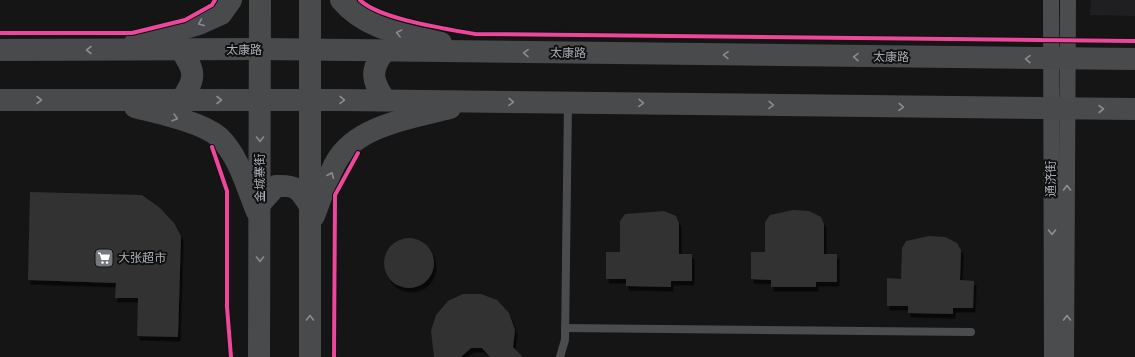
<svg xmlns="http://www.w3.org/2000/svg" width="1135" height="357" font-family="Raleway,'Noto Sans SC',sans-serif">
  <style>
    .built { fill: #1f1f21 }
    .building { fill: #313233; filter: url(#shadow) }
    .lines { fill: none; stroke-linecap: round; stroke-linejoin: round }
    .service { stroke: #4a4c4e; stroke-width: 8 }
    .minor { stroke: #4a4c4e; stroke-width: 16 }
    .secondary { stroke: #494a4c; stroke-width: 22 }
    .cycleway-casing { stroke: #101011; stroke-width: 6 }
    .cycleway { stroke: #ed469a; stroke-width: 4 }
    .oneway { stroke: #878c90 }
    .oneway2 { stroke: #8c9196 }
    .labels { text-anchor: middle; stroke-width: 4; stroke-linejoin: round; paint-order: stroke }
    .street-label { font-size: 12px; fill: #a8afb5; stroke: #101011 }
    .poi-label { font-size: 12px; fill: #a8afb5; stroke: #101011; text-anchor: start }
  </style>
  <defs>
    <filter id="shadow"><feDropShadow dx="2.5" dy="4.5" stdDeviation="0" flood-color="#0009"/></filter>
  </defs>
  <rect width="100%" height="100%" fill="#151516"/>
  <path class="built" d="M1091,0H1135V16L1090,15Z"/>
  <g class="building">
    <path d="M30,192L142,195L160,208L174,223L181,236L178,337L137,336L138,298H115L116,283L28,280Z"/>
    <path d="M793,210L809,211L821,217L824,224V254H837V282H816V287H771V280L751,279V252H765V222L770,215Z"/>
    <path d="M664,211L676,216L679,223V254H692V281H671V287L626,286V279H606V252H620V221L625,214Z"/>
    <path d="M929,236L945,237L957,243L961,250L960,280L974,281L973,308H953V314L908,313V306H887V278L901,279L902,248L906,241Z"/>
    <circle cx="409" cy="263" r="25"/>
    <path d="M463,294H481L497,300L509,313L515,330L513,347L523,357H490L482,348H471L461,357H434L431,331L436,315L448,301Z"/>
  </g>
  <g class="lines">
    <g class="service">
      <path d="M565,328L971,332"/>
      <path d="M560,357L565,340L568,102"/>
    </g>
    <g class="minor">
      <path d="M1051,0L1052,357"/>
      <path d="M1066,357L1068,0"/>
    </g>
    <g class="secondary">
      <path d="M310,0V357"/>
      <path d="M341,0C366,30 404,34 441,43"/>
      <path d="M135,43L199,24L221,14L231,0"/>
      <path d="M0,50L260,49L1135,59"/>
      <path d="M181,50C195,71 197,78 181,100"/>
      <path d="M0,100H342L1135,109"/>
      <path d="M385,100C372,81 369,70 385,51"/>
      <path d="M135,107C158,113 202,122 219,137C239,156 247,188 257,212"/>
      <path d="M260,204L276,186C297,185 299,189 310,206"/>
      <path d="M314,216C321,198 327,178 336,162C356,125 413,118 450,108"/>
      <path d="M259,357L260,0"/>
    </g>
    <g class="cycleway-casing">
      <g id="cycleway">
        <path d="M360,0C379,19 447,29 475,34L1135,41"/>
        <path d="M0,33H132L185,20L212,5L215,0"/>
        <path d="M212,147L227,191V307L231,357"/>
        <path d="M334,357L335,195L358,153"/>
      </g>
    </g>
    <use href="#cycleway" class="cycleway"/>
  </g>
  <defs><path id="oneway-chevron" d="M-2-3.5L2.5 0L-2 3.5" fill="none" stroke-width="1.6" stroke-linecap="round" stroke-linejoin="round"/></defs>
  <g class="oneway">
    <use href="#oneway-chevron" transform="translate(201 23) rotate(158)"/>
    <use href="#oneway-chevron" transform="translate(399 33) rotate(-166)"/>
    <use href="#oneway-chevron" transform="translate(89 50) rotate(180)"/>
    <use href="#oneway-chevron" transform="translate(526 53) rotate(-179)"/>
    <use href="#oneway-chevron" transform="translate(726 55) rotate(-179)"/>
    <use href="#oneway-chevron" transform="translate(856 57) rotate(-179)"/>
    <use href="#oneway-chevron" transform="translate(1028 59) rotate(-179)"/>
    <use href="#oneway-chevron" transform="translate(39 100)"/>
    <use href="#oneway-chevron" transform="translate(219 100)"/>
    <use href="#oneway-chevron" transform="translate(342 100) rotate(1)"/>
    <use href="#oneway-chevron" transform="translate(511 102) rotate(1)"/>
    <use href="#oneway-chevron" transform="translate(641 103) rotate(1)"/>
    <use href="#oneway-chevron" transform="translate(771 105) rotate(1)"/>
    <use href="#oneway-chevron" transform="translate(901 107) rotate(1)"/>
    <use href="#oneway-chevron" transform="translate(1101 109)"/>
    <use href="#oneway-chevron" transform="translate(175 118) rotate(16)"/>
    <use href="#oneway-chevron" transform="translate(260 139) rotate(90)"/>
    <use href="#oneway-chevron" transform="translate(331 175) rotate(-67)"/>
    <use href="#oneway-chevron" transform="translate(260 259) rotate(90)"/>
    <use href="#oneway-chevron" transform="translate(310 318) rotate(-90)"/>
  </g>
  <g class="oneway2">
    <use href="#oneway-chevron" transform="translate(1067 188) rotate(-90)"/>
    <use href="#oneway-chevron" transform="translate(1052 232) rotate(90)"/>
    <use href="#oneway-chevron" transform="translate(1067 318) rotate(-90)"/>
  </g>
  <defs>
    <g id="supermarket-square" transform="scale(1)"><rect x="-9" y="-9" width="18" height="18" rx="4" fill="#75797d" stroke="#101011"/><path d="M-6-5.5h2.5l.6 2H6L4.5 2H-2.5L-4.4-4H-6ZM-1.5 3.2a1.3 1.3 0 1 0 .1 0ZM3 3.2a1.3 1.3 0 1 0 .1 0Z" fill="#fff"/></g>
  </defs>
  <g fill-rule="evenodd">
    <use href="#supermarket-square" x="104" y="258"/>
  </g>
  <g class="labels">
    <g class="street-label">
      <text x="244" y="54">太康路</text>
      <text transform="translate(568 53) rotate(1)" y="4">太康路</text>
      <text transform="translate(891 57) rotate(1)" y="4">太康路</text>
      <text transform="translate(260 178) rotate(-90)" y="4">金城寨街</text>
      <text transform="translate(1051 179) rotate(-90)" y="4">通济街</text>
    </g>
    <g class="poi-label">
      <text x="118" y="262">大张超市</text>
    </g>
  </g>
</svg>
